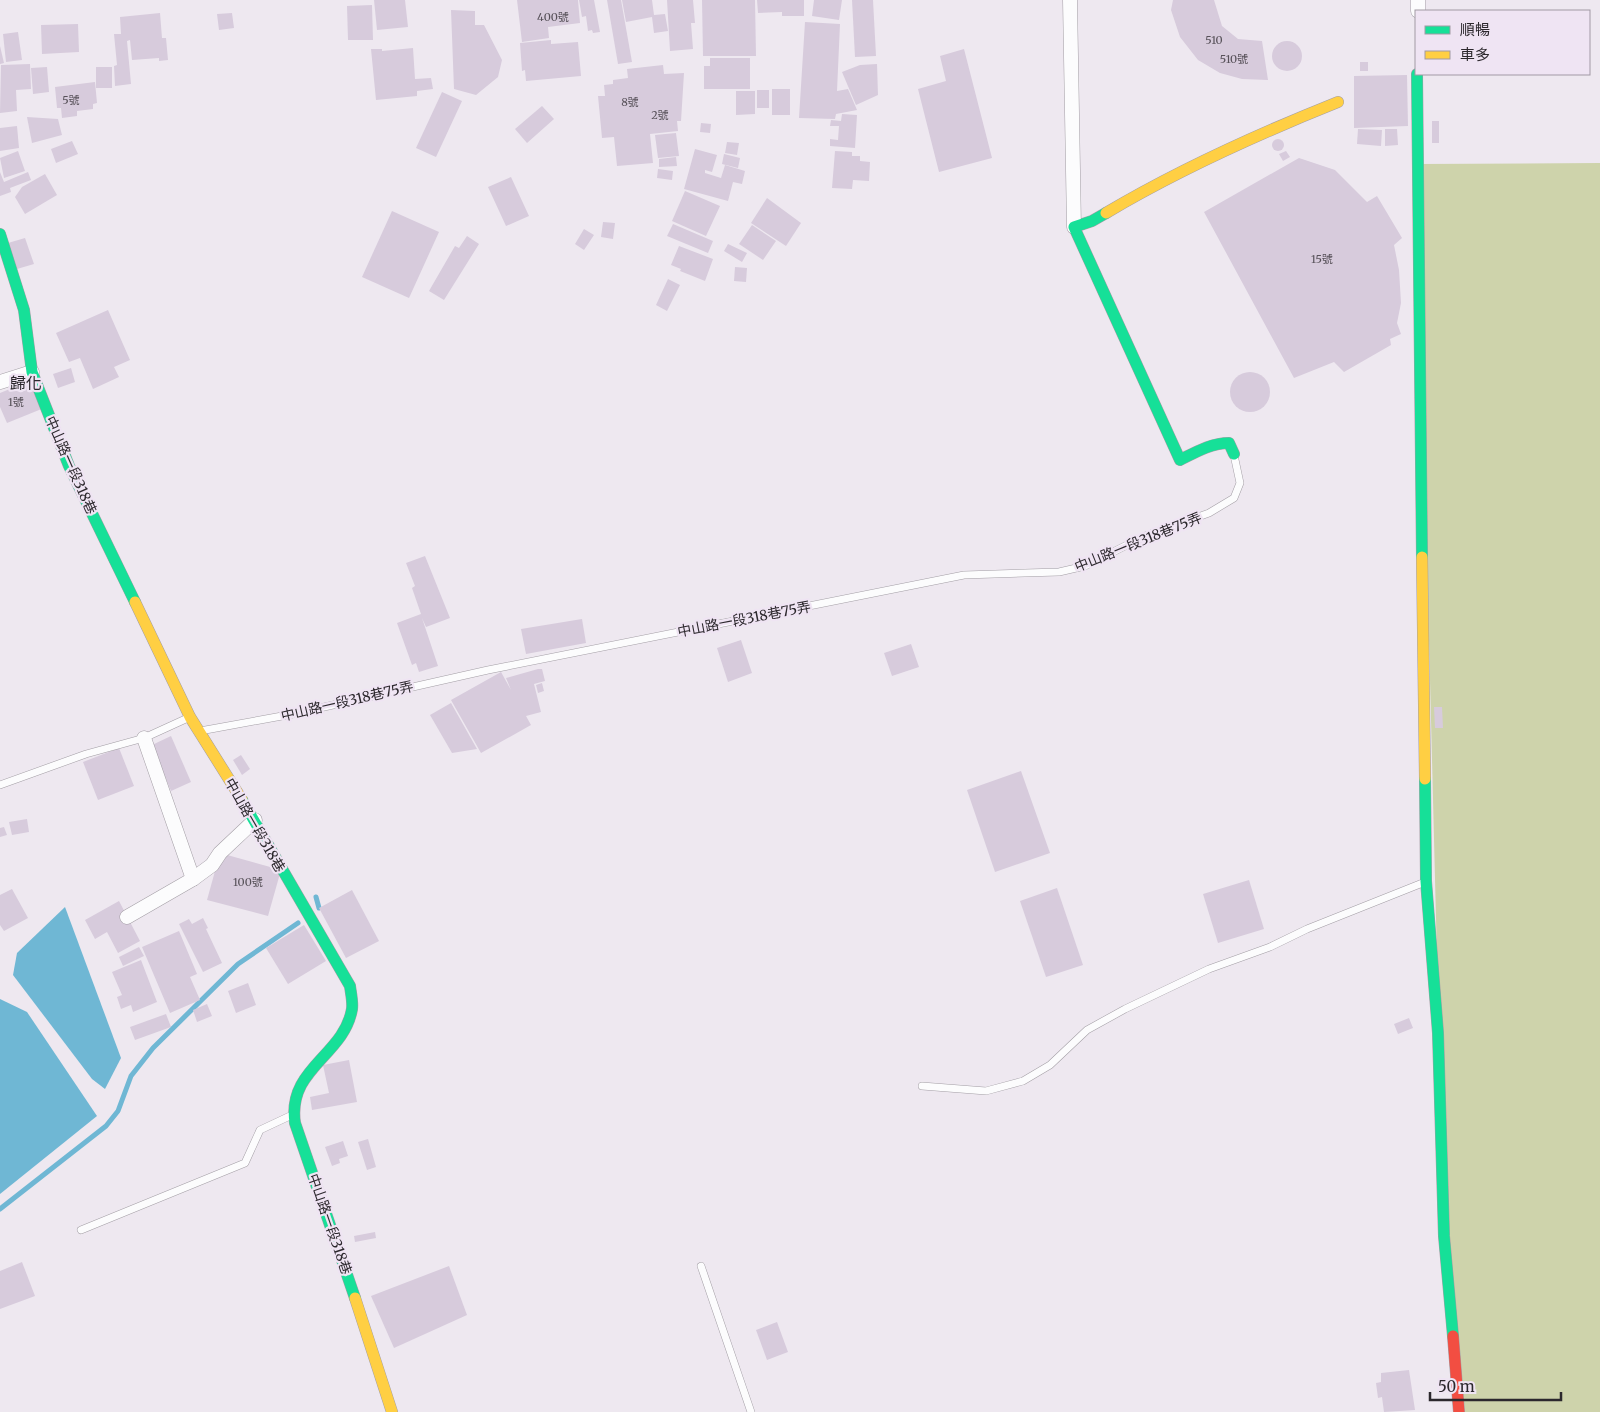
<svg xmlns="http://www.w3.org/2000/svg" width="1600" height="1412" font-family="Merriweather,'Noto Sans TC',serif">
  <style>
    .green { fill: #ced3ab }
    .water { fill: #6fb7d4 }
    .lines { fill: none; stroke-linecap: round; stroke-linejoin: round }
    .stream { stroke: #6fb7d4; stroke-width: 5 }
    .building { fill: #d7cbdc }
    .lane-casing { stroke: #a39ea5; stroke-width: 8 }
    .street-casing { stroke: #a39ea5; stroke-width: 15 }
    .fast-casing { stroke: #a39ea5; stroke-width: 12 }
    .slow-casing { stroke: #a39ea5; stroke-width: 12 }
    .jam-casing { stroke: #a39ea5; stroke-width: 12 }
    .lane { stroke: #fcfcfd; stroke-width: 7 }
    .street { stroke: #fcfcfd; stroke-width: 14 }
    .fast { stroke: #16e098; stroke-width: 11 }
    .slow { stroke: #ffcf43; stroke-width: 11 }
    .jam { stroke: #f24e42; stroke-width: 11 }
    .labels { text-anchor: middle; stroke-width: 4.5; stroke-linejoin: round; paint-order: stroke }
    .number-label { font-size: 11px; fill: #575159 }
    .street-label { font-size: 14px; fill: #2c282d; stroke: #efe4f3 }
    .quarter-label { font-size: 16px; fill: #2c282d; stroke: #efe4f3 }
  </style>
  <rect width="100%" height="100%" fill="#eee8f0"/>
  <path class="green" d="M1600,163V1412H1465L1444,1236L1417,164Z"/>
  <g class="water">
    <path d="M65,907L121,1058L105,1089L92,1079L13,975L17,953Z"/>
    <path d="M0,999L27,1012L97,1116L0,1194Z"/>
  </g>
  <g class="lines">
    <g class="stream">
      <path d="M316,897L319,908"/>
      <path d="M0,1209L106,1126L118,1111L131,1076L153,1048L238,964L298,923"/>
    </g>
  </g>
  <g class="building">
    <path d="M374,0H405L408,27L377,30Z"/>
    <path d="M517,0H578L580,23L548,27L549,38L522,42Z"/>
    <path d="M579,0H594L600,32L593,33L592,30L588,31L586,16L582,17Z"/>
    <path d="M607,0H621L632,62L618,64Z"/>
    <path d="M622,0H652L654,15L665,14L668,31L654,33L652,17L626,22Z"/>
    <path d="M667,0H693L695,23H691L693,49L670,51Z"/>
    <path d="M702,0H755L756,56H703Z"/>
    <path d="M757,0H804V16H782V12L758,13Z"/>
    <path d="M814,0H842L839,20L812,16Z"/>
    <path d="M852,0H873L876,56L855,57Z"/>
    <path d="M1173,0H1214L1222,26L1238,39L1262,41L1268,80L1242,79L1220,73L1198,60L1180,37L1171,10Z"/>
    <path d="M372,5L373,40H348L347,6Z"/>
    <path d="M451,10L475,11V25H484L502,60L498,77L476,95L454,89Z"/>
    <path d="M160,13L162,38H166L168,60L159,61V58L132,60L130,40L127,41L131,84L115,86L114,66L117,65L114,34H121L120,17Z"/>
    <path d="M232,13L234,28L219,30L217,14Z"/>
    <path d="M805,22L840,24L837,91L848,89L857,110L836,114L835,119L799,118Z"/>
    <path d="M78,24L79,52L42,54L41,25Z"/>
    <path d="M18,32L22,60L6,62L3,34Z"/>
    <path d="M551,40V44L578,42L581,76L526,81L525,70L522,71L520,43Z"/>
    <circle cx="1287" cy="56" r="15"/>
    <path d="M0,46L4,63L0,64Z"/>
    <path d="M413,48L415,79L431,78L433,89L417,91V96L376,100L371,49H382V51Z"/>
    <path d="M964,49L992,158L939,172L918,89L946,81L940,56Z"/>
    <path d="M710,58H750V89H704V66H710Z"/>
    <rect x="1360" y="62" width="8" height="9"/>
    <path d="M30,64L31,89L16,90L17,111L0,113L1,65Z"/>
    <path d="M877,64L878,95L856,105L842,72L860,65Z"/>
    <path d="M663,65L664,74L684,73L681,121H677L678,131L650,134L653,163L617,166L614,137L602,138L598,96H605L604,85L613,84V80L628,78L627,69Z"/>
    <path d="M47,67L49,92L33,94L31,68Z"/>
    <rect x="96" y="67" width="16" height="21"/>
    <path d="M1407,75L1408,126L1354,128V76Z"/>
    <path d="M95,82L97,103L93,104V109L77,111V116L62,118L61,108H57L55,87Z"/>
    <rect x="772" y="89" width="18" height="26"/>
    <rect x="757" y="90" width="12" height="18"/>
    <path d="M736,91H755V114L736,115Z"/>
    <path d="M442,92L462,101L436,157L416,148Z"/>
    <path d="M542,106L554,119L527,143L515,129Z"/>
    <path d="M842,114L857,115L855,148L830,146V139L838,140L839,126H830L831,120L841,121Z"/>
    <path d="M27,117L58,119L62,135L32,143Z"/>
    <rect x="1432" y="121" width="7" height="22"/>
    <path d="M701,123L711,124L710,133L700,132Z"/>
    <path d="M17,126L19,148L0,151V128Z"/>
    <path d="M1358,129L1382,130L1381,146L1357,144Z"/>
    <path d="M1385,129H1397L1398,145L1385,146Z"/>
    <path d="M676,133L679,156L658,158L655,135Z"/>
    <circle cx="1278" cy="145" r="6"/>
    <path d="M72,141L78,154L56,163L51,149Z"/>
    <path d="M727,142L739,143L737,155L725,153Z"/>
    <path d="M695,149L717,155L712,172L705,170V173L721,178L725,165L745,171L742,184L733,182L728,201L684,189Z"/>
    <path d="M18,151L25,171L4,178L0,158Z"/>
    <path d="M835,151L852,152V156H860V161L870,162L869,181L853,180L852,189L832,188Z"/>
    <path d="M1286,151L1290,157L1283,161L1279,154Z"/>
    <path d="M724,154L740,158L738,168L722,164Z"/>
    <path d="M676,157L677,166L659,167V159Z"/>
    <path d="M1299,158L1335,170L1367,202L1377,196L1402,238L1394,245L1399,270L1401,303L1397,323L1401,334L1390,339L1391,345L1344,372L1334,362L1294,378L1204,212Z"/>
    <path d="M658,169L673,171L672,180L657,178Z"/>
    <path d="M0,172L4,182L28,172L31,180L10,188L11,192L0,196Z"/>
    <path d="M45,174L57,195L25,214L15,197L22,187Z"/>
    <path d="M511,177L529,216L506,226L488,187Z"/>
    <path d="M685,191L720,206L706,236L672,221Z"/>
    <path d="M767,198L801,223L786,246L751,223Z"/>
    <path d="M392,211L439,232L409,298L362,277Z"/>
    <path d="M603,222L615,223L613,239L601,237Z"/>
    <path d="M673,224L713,241L708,253L667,236Z"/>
    <path d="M752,225L776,241L763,260L739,244Z"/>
    <path d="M584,229L594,235L584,250L575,244Z"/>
    <path d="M467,236L479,244L444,300L429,291L455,246L459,248Z"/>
    <path d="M25,238L34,264L17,269L8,243Z"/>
    <path d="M728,244L747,253L742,262L724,251Z"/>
    <path d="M679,246L713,259L705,281L680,271L681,269L671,265Z"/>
    <path d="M735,267L747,268L746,282L734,281Z"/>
    <path d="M668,279L680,285L667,311L656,305Z"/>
    <path d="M108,310L130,360L114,367L119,377L93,389L80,358L69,362L56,333Z"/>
    <path d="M71,368L75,382L58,388L53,374Z"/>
    <circle cx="1250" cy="392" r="20"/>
    <path d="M32,380L44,408L7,423L0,407V393Z"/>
    <path d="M425,556L450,618L426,627L422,618L438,666L419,672L416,663L412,665L397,623L421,614L412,588L415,586L406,563Z"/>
    <path d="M582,619L586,643L526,654L521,629Z"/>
    <path d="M741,640L752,673L728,682L717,648Z"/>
    <path d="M911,644L919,667L892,676L884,653Z"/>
    <path d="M538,669H542L545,681L534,684L541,712L526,716L531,725L481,753L451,700L501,672L511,690L506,678Z"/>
    <path d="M542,683L544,691L538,693L536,685Z"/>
    <path d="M451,703L477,749L452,753L430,715Z"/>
    <path d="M1434,707H1442L1443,728H1435Z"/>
    <path d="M171,736L191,782L171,791L152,745Z"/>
    <path d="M119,748L134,786L98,800L83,762Z"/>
    <path d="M241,755L250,769L242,775L233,760Z"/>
    <path d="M1021,771L1050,853L995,872L967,790Z"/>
    <path d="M27,819L29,832L12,835L9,822Z"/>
    <path d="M4,827L7,835L0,837V828Z"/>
    <path d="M220,853L281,870L268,916L207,900Z"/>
    <path d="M1249,880L1264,929L1218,943L1203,894Z"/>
    <path d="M1057,888L1083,965L1046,977L1020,901Z"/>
    <path d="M12,889L28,918L4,931L0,925V895Z"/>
    <path d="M352,890L379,941L346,958L319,908Z"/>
    <path d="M119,901L140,941L118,953L107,932L95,939L85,920Z"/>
    <path d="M203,918L208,928L206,929L222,963L203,972L179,924L189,919L192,924Z"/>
    <path d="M304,925L326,961L288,984L266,948Z"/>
    <path d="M179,931L197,974L190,977L200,1000L170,1013L142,947Z"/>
    <path d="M139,947L144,956L123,966L119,957Z"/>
    <path d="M141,960L157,1002L133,1012L131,1005L121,1009L117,997L122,995L112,972Z"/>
    <path d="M248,983L256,1005L236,1013L228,991Z"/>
    <path d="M207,1004L212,1016L197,1022L193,1010Z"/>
    <path d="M166,1014L171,1027L135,1040L130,1027Z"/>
    <path d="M1409,1018L1413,1028L1398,1034L1394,1024Z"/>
    <path d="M349,1060L357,1102L312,1110L310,1097L329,1093L323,1065Z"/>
    <path d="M368,1139L376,1167L367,1170L358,1142Z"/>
    <path d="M343,1141L348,1156L339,1159L340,1163L332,1166L325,1147Z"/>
    <path d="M375,1232L376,1238L355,1242L354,1236Z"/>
    <path d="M22,1262L35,1296L0,1309V1271Z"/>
    <path d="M449,1266L467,1315L394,1348L371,1296Z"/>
    <path d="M777,1322L788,1352L767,1360L756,1330Z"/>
    <path d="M1409,1370L1415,1410L1384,1412L1382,1397L1378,1398L1376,1383L1381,1382V1373Z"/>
  </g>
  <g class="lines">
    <g class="lane-casing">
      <g id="lane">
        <path d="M200,731L293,714L488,670L964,575L1059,572L1085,566L1145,536L1209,513L1234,498L1240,483L1234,455"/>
        <path d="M0,785L86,754L144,738L190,717"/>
        <path d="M922,1086L986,1091L1023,1081L1050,1065L1087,1030L1125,1009L1209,969L1270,947L1307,929L1425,882"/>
        <path d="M81,1230L245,1163L260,1130L292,1115"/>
        <path d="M701,1266L751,1412"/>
      </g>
    </g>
    <g class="street-casing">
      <g id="street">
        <path d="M1070,0L1074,227"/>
        <path d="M1418,11V0"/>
        <path d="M0,382L32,372"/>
        <path d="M144,738L193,879"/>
        <path d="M127,917L193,879L212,865L220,853L255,820"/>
      </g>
    </g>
    <g class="fast-casing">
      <g id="fast">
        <path d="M1417,74L1422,557"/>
        <path d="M1106,213L1092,221L1074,227L1180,460C1196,452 1211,443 1229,443L1234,454"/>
        <path d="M0,234L24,310L32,372L69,466L135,602"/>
        <path d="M1425,779L1426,881L1438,1033L1444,1236L1453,1336"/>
        <path d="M242,800L350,986C351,994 353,1002 352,1009C344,1056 287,1068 295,1123L355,1298"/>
      </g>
    </g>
    <g class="slow-casing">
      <g id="slow">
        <path d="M1106,213C1180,169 1258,134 1338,102"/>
        <path d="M1422,557L1425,779"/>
        <path d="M135,602L190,717L242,800"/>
        <path d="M355,1298L392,1412"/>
      </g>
    </g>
    <g class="jam-casing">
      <path id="jam" d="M1453,1336L1459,1412"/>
    </g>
    <use href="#lane" class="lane"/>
    <use href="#street" class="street"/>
    <use href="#fast" class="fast"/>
    <use href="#slow" class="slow"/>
    <use href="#jam" class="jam"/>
  </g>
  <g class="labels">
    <g class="number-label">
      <text x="553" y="21">400號</text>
      <text x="1214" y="44">510</text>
      <text x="1234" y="63">510號</text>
      <text x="71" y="104">5號</text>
      <text x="630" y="106">8號</text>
      <text x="660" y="119">2號</text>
      <text x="1322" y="263">15號</text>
      <text x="16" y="406">1號</text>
      <text x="248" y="886">100號</text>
    </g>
    <g class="street-label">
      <text transform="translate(71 465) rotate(66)" y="5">中山路一段318巷</text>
      <text transform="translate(1138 542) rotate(-22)" y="5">中山路一段318巷75弄</text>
      <text transform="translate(744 619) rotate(-11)" y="5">中山路一段318巷75弄</text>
      <text transform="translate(347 701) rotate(-13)" y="5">中山路一段318巷75弄</text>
      <text transform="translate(255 825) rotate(60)" y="5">中山路一段318巷</text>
      <text transform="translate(330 1224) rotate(71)" y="5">中山路一段318巷</text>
    </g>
    <g class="quarter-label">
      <text x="26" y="389">歸化</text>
    </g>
  </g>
  <rect x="1415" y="10" width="175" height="65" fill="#efe4f3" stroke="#a199a4"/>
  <rect x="1425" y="26" width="25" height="8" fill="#16e098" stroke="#a199a4"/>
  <text x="1460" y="35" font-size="15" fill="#2c282d">順暢</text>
  <rect x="1425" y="51" width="25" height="8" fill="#ffcf43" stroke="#a199a4"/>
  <text x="1460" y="60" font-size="15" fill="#2c282d">車多</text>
  <path d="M1430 1392v8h131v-8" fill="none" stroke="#2c282d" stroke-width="2.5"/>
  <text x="1438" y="1392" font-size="15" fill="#2c282d" stroke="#efe4f3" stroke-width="4" paint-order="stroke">50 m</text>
</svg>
